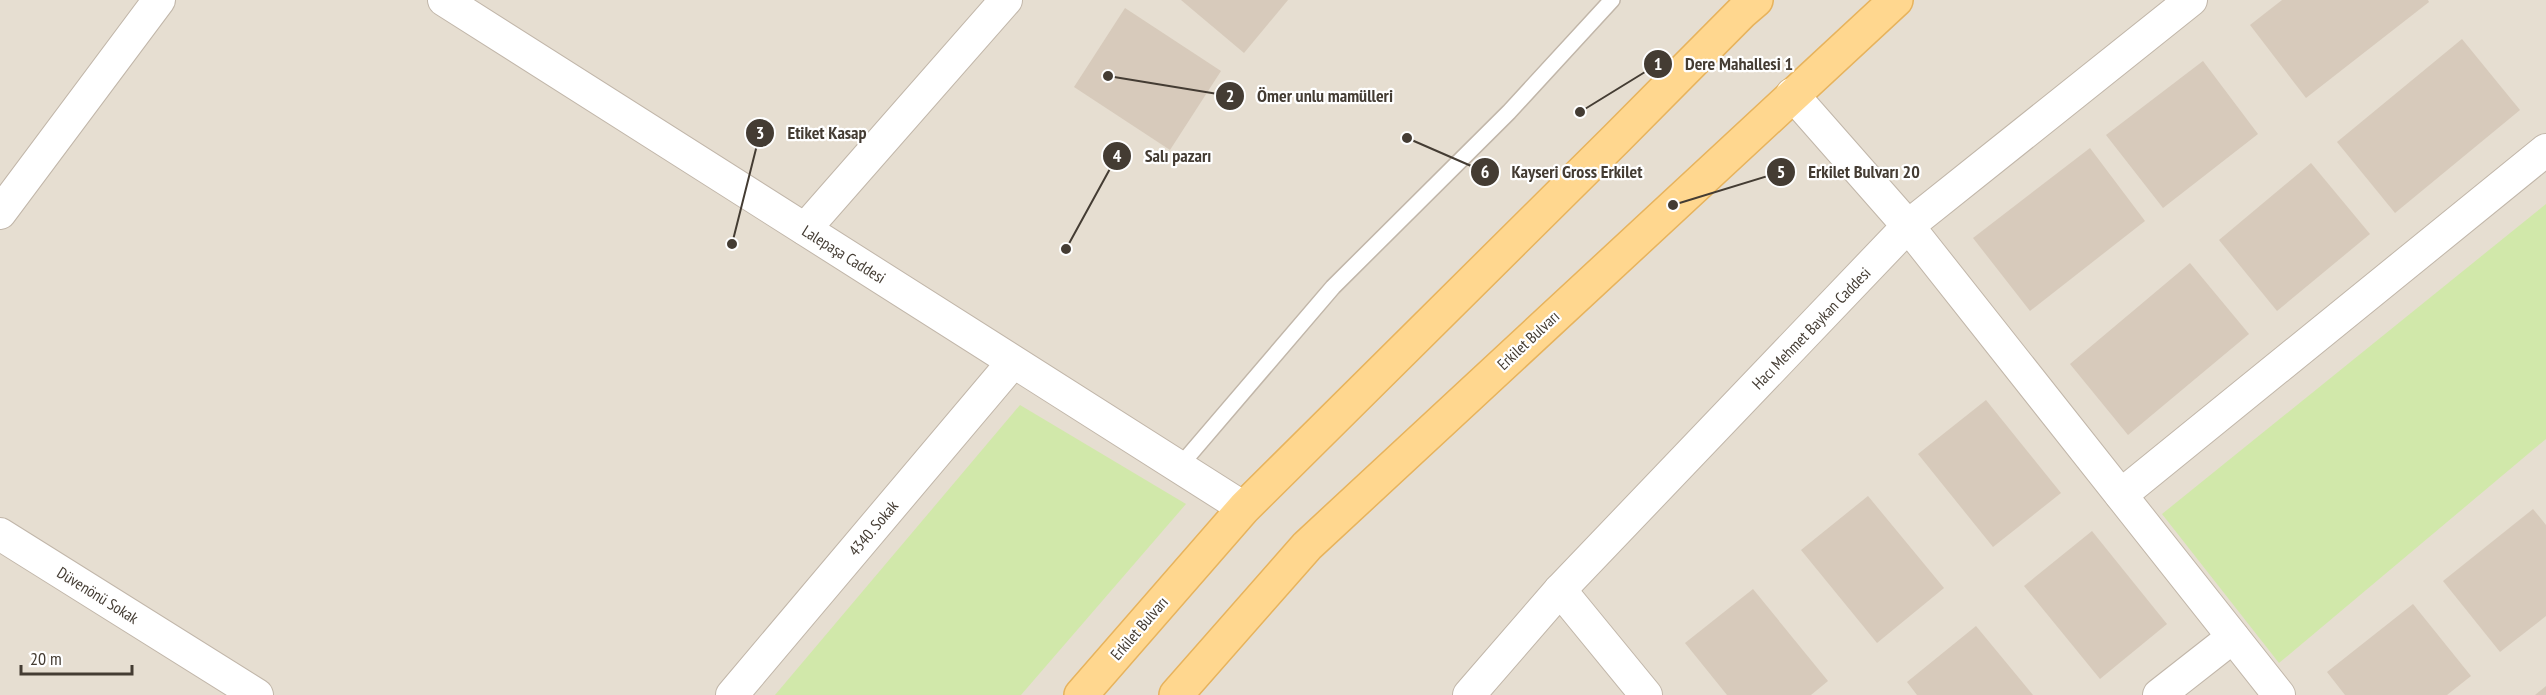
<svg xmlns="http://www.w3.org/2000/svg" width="2546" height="695" font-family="'PT Sans Narrow',sans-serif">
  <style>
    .residential { fill: #e6ded1 }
    .green { fill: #d1e8aa }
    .building { fill: #d7cabb }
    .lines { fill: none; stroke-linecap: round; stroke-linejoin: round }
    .lane-casing { stroke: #c1b6a9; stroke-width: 18 }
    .street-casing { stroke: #c1b6a9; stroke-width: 34 }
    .primary-casing { stroke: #e7b35d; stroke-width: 36 }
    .lane { stroke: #fff; stroke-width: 15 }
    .street { stroke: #fff; stroke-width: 32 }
    .primary { stroke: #ffd78f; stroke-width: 33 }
    .labels { text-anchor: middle; stroke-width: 4.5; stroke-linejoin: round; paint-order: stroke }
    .street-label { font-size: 16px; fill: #443c33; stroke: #fff }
    .leader { fill: none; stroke: #443c33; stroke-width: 2 }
    .callout-dot { fill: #443c33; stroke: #fff; stroke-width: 2 }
    .mark-label { font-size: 18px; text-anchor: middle; font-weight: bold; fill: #fff }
    .callout-label { font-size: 18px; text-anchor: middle; font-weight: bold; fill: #443c33; stroke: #fff; stroke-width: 4.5; stroke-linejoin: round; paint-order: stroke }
  </style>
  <rect width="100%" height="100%" fill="#f2ede3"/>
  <rect class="residential" x="0" y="0" width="2546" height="695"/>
  <g class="green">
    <path d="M2546,204V439L2279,663L2162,514Z"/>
    <path d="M1020,405L1186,504L1021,695H775Z"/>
  </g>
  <g class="building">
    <path d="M1181,0H1288L1244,53Z"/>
    <path d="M2282,0H2428L2429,2L2306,98L2250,25Z"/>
    <path d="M1125,8L1221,71L1170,150L1074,87Z"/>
    <path d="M2462,39L2520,110L2395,213L2337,142Z"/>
    <path d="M2203,61L2258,134L2163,208L2106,135Z"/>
    <path d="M2090,148L2145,221L2030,311L1973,238Z"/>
    <path d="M2311,163L2370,234L2277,311L2219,240Z"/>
    <path d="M2190,263L2249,334L2128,435L2070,364Z"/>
    <path d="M1986,400L2061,493L1993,547L1918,454Z"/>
    <path d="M1868,496L1944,588L1877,643L1801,550Z"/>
    <path d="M2533,509L2546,525V616L2500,652L2443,581Z"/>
    <path d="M2092,531L2167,624L2100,679L2024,586Z"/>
    <path d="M1753,589L1828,681L1811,695H1727L1685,643Z"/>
    <path d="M2413,604L2471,676L2447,695H2345L2327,672Z"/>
    <path d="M1976,626L2033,695H1917L1907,682Z"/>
    <path d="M2546,686V695H2535Z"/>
  </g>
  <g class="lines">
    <g class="lane-casing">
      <path id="lane" d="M1179,467L1333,287L1509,112L1612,0"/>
    </g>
    <g class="street-casing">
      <g id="street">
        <path d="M444,0L1244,508"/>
        <path d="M1792,94L1908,226L2279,695"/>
        <path d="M0,213L159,0"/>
        <path d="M805,229L1006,0"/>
        <path d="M2121,495L2546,150"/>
        <path d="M0,534L257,695"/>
        <path d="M1560,590L1646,695"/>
        <path d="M732,695L1013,362"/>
        <path d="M1469,695L1560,590L1908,226L2191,0"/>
        <path d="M2159,695L2233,637"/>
      </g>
    </g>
    <g class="primary-casing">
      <g id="primary">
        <path d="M1081,695L1244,508L1616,139L1742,12L1756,0"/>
        <path d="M1176,695L1307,546L1896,0"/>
      </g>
    </g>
    <use href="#lane" class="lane"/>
    <use href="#street" class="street"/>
    <use href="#primary" class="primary"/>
  </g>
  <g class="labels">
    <g class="street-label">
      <text transform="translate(844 254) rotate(32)" y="6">Lalepaşa Caddesi</text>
      <text transform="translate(1811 328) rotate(-46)" y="6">Hacı Mehmet Baykan Caddesi</text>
      <text transform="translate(1528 340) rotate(-43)" y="6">Erkilet Bulvarı</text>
      <text transform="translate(873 528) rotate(-50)" y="6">4340. Sokak</text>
      <text transform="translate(98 595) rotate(32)" y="6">Düvenönü Sokak</text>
      <text transform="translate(1139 628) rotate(-49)" y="6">Erkilet Bulvarı</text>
    </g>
  </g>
  <path class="leader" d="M1580 112L1658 64M1108 76L1230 96M732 244L760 133M1066 249L1117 156M1673 205L1781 172M1407 138L1485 172"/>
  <g class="callout-dot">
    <circle cx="1580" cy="112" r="6"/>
    <circle cx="1108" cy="76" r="6"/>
    <circle cx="732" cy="244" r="6"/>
    <circle cx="1066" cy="249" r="6"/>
    <circle cx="1673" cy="205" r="6"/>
    <circle cx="1407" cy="138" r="6"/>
    <circle cx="1658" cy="64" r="15"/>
    <circle cx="1230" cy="96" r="15"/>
    <circle cx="760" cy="133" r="15"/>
    <circle cx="1117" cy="156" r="15"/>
    <circle cx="1781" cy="172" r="15"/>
    <circle cx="1485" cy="172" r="15"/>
  </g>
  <g class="mark-label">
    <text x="1658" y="70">1</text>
    <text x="1230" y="102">2</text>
    <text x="760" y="139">3</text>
    <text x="1117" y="162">4</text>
    <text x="1781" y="178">5</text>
    <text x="1485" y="178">6</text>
  </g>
  <g class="callout-label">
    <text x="1739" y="70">Dere Mahallesi 1</text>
    <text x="1325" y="102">Ömer unlu mamülleri</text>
    <text x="827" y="139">Etiket Kasap</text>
    <text x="1178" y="162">Salı pazarı</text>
    <text x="1864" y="178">Erkilet Bulvarı 20</text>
    <text x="1577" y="178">Kayseri Gross Erkilet</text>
  </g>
  <path d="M21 665v9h111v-9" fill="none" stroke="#443c33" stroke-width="3"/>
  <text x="30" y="665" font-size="18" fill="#443c33" stroke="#ffffff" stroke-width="4.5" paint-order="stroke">20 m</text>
</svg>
